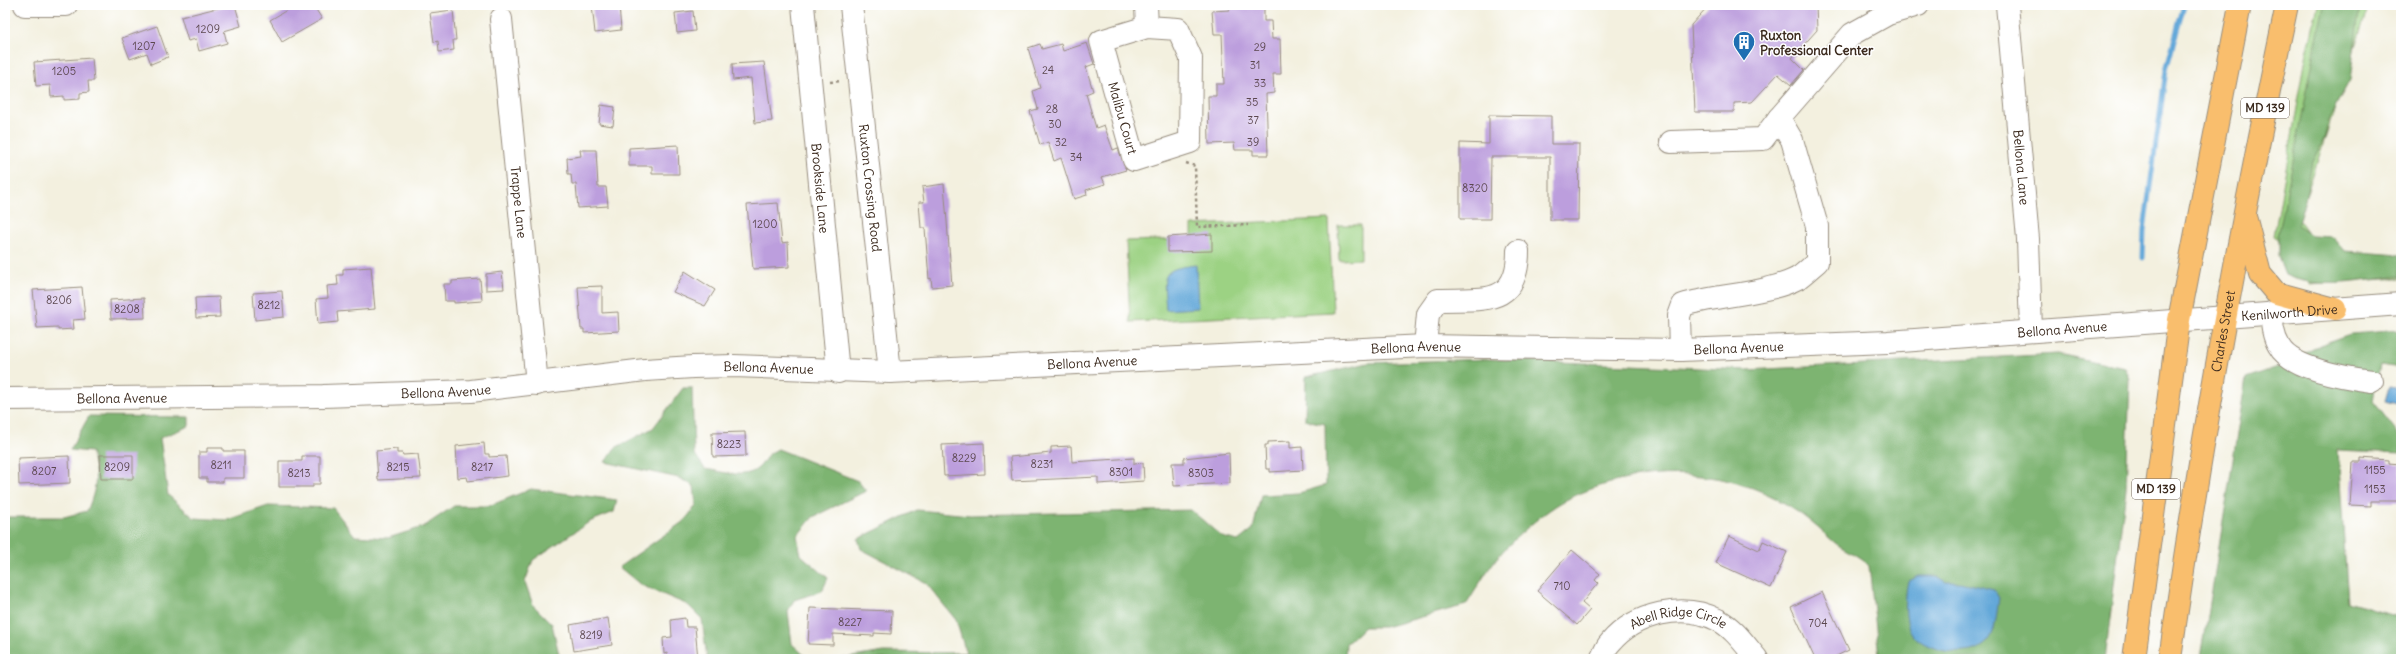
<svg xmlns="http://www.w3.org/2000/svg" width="2406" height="664" font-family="Delius,sans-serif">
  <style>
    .green { fill: #9cd283; stroke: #6c7e50 }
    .forest { fill: #7db471; stroke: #5c6f48 }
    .water { fill: #64a8d9; stroke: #50697c }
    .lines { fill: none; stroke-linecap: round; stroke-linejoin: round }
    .stream { stroke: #64a8d9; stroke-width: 5 }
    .building { fill: #bc9edd }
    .minor-casing { stroke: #978d7e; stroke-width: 24 }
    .major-casing { stroke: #978d7e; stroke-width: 24 }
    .path { stroke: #978d7e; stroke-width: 2.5; stroke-dasharray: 3 3; stroke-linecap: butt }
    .minor { stroke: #fff; stroke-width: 22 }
    .major { stroke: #f9be6d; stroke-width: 22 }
    .labels { text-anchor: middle; stroke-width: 3; stroke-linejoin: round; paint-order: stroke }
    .number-label { font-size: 11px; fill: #5b474e }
    .shield { fill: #fff; stroke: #766a62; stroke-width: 1 }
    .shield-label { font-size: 12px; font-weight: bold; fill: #3b2a1e }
    .poi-label { font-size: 13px; font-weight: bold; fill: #3b2a1e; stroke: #fff; text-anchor: start }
    .street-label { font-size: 13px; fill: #3b2a1e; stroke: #fff }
  </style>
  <rect width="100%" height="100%" fill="#fff"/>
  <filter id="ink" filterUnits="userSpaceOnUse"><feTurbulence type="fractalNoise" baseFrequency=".025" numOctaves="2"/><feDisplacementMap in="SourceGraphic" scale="8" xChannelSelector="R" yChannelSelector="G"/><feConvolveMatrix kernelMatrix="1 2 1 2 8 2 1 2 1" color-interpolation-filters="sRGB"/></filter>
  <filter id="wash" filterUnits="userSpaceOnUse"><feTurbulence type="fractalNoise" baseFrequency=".012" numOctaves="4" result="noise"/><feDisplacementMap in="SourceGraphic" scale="16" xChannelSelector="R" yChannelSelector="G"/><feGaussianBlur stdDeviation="0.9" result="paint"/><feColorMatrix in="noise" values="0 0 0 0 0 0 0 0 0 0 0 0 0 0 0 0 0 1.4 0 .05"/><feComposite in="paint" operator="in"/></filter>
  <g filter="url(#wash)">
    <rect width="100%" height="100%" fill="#f3f0df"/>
    <g class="green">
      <path d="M2318,5H2369L2298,220L2337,272L2401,268V278L2309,284L2274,236L2305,63Z"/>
      <path d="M1329,219L1333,312L1130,322L1126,241L1192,239V225Z"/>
      <path d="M1338,225H1361V259L1339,260Z"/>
    </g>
    <g class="forest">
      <path d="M2324,5H2360L2350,80L2330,116L2324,139L2312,162L2305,201L2297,226L2313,236L2332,237L2344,251L2401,255V276C2364,280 2320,291 2285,275L2278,257V237Z"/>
      <path d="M2401,330V368L2379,365L2373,401L2401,437V453L2338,450L2348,602L2401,618V659H2201L2246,378L2278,367L2325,343L2351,334Z"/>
      <path d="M2058,354L2125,368L2130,379L2126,488L2105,659H1882L1879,656L1869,566C1860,555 1845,551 1834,542C1813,523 1792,505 1765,493C1704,466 1628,469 1568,499C1545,510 1513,539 1496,559C1485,573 1476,590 1466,605L1385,627H1364L1346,644L1345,659H839L884,652L966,653L956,620L926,583L861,549L858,539L917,510L970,515L1191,510L1222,537L1238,541L1253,529L1261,495L1299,493L1326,485L1325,424L1305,420L1306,377L1368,363L1488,359L1747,370Z"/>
      <path d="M683,388H692L694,453L705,469C720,471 746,480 758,468C768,459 762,457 778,449L858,481L866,491L813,517L797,536L801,555L828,578L822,591L794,600L788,611L792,644L806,657L820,659H707L702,619L688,605L641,585L619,567L684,521L696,506L694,486L679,478L605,462L615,448L653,428Z"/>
      <path d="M89,416L189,417V426L160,438L168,495L194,518L227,520L268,506L333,508L355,536L388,538L423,527L454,506H489L531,489L617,500L614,512L589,522L533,560L525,582L533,605L552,624L560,659H5V517H64L87,511C97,488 98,475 91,452L70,450Z"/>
    </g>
    <g class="water">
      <path d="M1196,265L1198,308L1166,310C1164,276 1158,269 1196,265Z"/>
      <path d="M2389,387L2401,389V405L2385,401Z"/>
      <path d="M1918,576H1936L1946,582H1960L1994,590L1999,598C1997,610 1996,627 1991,637C1977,662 1928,653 1912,634C1903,622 1905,594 1908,581Z"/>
    </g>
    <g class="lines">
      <path class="stream" d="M2143,258L2144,230L2166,70L2184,5"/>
    </g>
    <g id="blocks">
      <g class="building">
        <path d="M229,5H235L241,26L224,31L227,43L199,51L196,39L188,41L181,17Z"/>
        <path d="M284,5H313L322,19L282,42L270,20L287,10Z"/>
        <path d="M592,5H619L621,30L595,33Z"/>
        <path d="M1230,5H1264V21H1271L1272,39H1280L1281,74H1273L1274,93L1266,94L1268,155H1253V150H1235L1234,143L1209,144L1208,96H1216V84H1224L1222,34H1214L1212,11L1230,10Z"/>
        <path d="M1709,5H1816L1817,30L1792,58L1804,70L1791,85L1778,74L1752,102L1734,103V112H1695L1691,25Z"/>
        <path d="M453,10L456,40H453L454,50L439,52L438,41L434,42L430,13Z"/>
        <path d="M693,11L695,31L677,33L675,13Z"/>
        <path d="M157,26L168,57L151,64L147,53L130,59L122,38Z"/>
        <path d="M1087,43L1094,64L1086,67L1093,91L1086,94L1096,128L1104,125L1113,150L1118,148L1126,170L1102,177L1105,184L1086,190L1087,195L1074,199L1061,158L1054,161L1048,142L1040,145L1030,111L1038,109L1033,91L1040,88L1028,48L1040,44L1042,49L1061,44L1063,51Z"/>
        <path d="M92,58L94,81H88L89,92L80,93V99L64,100V96L51,97L50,85L36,86L34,62Z"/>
        <path d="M764,62L772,121L755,123L751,78L733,80L732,64Z"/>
        <path d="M601,105L615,107L613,126L599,124Z"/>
        <path d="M1489,115L1551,116V144H1579L1578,220H1550V157H1491L1490,219H1460V143L1489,144Z"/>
        <path d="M678,145L679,174H652V166H629V148Z"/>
        <path d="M580,150H596L598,187H606L608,206L578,208L576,184H572L571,174H568L567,158L581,156Z"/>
        <path d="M944,184L952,285L932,287L931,278L929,279L925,228H921L919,202H924L922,187Z"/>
        <path d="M778,203L782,243L788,242L789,267L753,269L747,205Z"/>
        <path d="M1212,234V251L1168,252V237Z"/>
        <path d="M371,267L375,309L337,312L338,322L318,324L316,299L328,298L327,286L338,285L337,275H343V269Z"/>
        <path d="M685,271L715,290L705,306L673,292Z"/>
        <path d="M502,272L504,289L486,290V274Z"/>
        <path d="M480,279L482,301L454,303V301H445L444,284H452V281Z"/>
        <path d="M602,286V313L618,312L619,331L584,333V329H581L578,287Z"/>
        <path d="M82,287L85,319L73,320L74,329L58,330V327L37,328L33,290Z"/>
        <path d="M282,291L284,317L255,320L253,293Z"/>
        <path d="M219,297L220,317L196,318L195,298Z"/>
        <path d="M144,298L145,318L111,319L110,300Z"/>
        <path d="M745,432L746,456L713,457L712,433Z"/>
        <path d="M1290,441V448L1302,447L1303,470L1270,472V469H1266L1265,445H1268V442Z"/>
        <path d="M484,443L485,454H489V457L506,456L508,476L468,481L467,477L458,478L456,446Z"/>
        <path d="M984,443L985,474L944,476L942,445Z"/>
        <path d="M1071,446L1072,462L1134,458V464L1143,463L1144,481L1098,484V477L1012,481L1010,457L1051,453V447Z"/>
        <path d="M207,448H223V451H244V478H223V482H207V478H199V452H207Z"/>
        <path d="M397,449V453H402L403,455L418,454L421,478L378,480L376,451Z"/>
        <path d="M1229,453L1230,483L1174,486L1172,463H1184V458Z"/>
        <path d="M100,455H133V479H101Z"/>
        <path d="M69,456L70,483L19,485L18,458Z"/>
        <path d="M302,456H320V484H313V487H279V461H302Z"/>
        <path d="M2361,458L2388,460V463L2401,464V501H2371V506L2350,505L2353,462H2361Z"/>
        <path d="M1729,536L1759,550L1763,541L1787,552L1771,588L1716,563Z"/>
        <path d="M1572,550L1600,574L1595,580L1598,583L1582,603L1590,610L1577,625L1537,591Z"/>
        <path d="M1822,592L1849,650L1830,659H1815L1791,607Z"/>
        <path d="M810,608L892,611L891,634L874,633V636L833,634V645L808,644Z"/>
        <path d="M608,618L612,645L574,651L570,625Z"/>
        <path d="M685,618L686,627H695L698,659H667V653L664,654L663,638L672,637L671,620Z"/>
      </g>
    </g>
  </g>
  <g filter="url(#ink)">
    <use href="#blocks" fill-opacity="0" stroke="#978d7e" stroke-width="1"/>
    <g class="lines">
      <g class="minor-casing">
        <g id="minor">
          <path d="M25,5H66"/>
          <path id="s1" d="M803,5L838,372"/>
          <path id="s2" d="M851,5L890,372"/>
          <path d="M1146,5L1147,27"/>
          <path id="s3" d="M2007,5L2028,239L2031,331"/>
          <path id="s4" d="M501,19L537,384"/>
          <path d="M1147,27L1178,29L1191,58L1190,142L1134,160L1101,41Z"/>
          <path d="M1671,142L1763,139L1779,118L1852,34L1888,14L1918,5"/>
          <path d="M2271,313C2272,325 2273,336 2279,346C2291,369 2348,378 2372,381"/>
          <path d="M1425,346L1428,314L1438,300C1481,298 1518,308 1518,251"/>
          <path d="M1680,350L1679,316L1683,305C1717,295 1767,294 1798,278C1804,274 1811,267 1817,262V226L1792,140L1779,118"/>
          <path id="s5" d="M5,399L323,396L471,391L645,370L693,367L734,366L890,372L1425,346L1680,350L1888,342L2401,304"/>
          <path id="s6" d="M1601,659C1604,654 1606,647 1610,643C1635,613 1684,602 1718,620C1734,628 1746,646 1757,659"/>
        </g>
      </g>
      <g class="major-casing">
        <g id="major">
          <path d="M2246,220L2260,274L2276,293L2335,309"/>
          <path d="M2134,659L2179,320L2240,5"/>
          <path id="s7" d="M2170,659C2201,439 2241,222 2287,5"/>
        </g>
      </g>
      <g class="path">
        <path d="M830,82L841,81"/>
        <path d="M1186,163L1195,166L1197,227L1248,225"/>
      </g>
      <use href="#minor" class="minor"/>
      <use href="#major" class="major"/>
    </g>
  </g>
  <defs>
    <g id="building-pin" transform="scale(1.15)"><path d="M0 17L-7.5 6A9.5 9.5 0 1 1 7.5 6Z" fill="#1f6fb2" stroke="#fff"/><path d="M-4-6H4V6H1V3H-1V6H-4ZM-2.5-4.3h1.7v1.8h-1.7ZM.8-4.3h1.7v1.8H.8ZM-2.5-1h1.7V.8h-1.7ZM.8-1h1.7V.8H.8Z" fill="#fff"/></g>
  </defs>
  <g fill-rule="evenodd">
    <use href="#building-pin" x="1744" y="42"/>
  </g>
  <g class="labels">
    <g class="number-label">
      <text x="208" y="33">1209</text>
      <text x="144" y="50">1207</text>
      <text x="1260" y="51">29</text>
      <text x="1255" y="69">31</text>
      <text x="1048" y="74">24</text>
      <text x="64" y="75">1205</text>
      <text x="1260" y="87">33</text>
      <text x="1252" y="106">35</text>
      <text x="1052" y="113">28</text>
      <text x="1253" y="124">37</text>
      <text x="1055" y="128">30</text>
      <text x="1061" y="146">32</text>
      <text x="1253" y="146">39</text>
      <text x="1076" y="161">34</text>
      <text x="1475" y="192">8320</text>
      <text x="765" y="228">1200</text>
      <text x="59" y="304">8206</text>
      <text x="269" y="309">8212</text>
      <text x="127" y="313">8208</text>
      <text x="729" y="448">8223</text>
      <text x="964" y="462">8229</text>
      <text x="1042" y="468">8231</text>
      <text x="221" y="469">8211</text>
      <text x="117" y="471">8209</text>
      <text x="398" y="471">8215</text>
      <text x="482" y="471">8217</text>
      <text x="2375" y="474">1155</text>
      <text x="44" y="475">8207</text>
      <text x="1121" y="476">8301</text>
      <text x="299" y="477">8213</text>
      <text x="1201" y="477">8303</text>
      <text x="2375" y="493">1153</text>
      <text x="1562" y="590">710</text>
      <text x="850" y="626">8227</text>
      <text x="1818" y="627">704</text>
      <text x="591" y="639">8219</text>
    </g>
    <g class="shield">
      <rect x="2241" y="98" width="48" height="20" rx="3"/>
      <rect x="2132" y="479" width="48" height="20" rx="3"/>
    </g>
    <g class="shield-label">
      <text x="2265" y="112">MD 139</text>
      <text x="2156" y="493">MD 139</text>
    </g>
    <g class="poi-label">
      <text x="1760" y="40">Ruxton<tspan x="1760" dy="15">Professional Center</tspan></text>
    </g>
    <g class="street-label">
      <text transform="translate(1123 118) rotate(74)" y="5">Malibu Court</text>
      <text dy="5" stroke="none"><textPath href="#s3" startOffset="163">Bellona Lane</textPath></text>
      <text dy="5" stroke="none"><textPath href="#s1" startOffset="184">Brookside Lane</textPath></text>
      <text dy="5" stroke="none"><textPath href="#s2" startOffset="184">Ruxton Crossing Road</textPath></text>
      <text dy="5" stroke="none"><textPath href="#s4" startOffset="184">Trappe Lane</textPath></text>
      <text dy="5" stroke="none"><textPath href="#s5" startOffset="2288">Kenilworth Drive</textPath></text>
      <text dy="5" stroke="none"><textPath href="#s5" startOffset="2060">Bellona Avenue</textPath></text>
      <text dy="5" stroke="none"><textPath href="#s7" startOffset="332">Charles Street</textPath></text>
      <text dy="5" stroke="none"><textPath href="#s5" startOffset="1413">Bellona Avenue</textPath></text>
      <text dy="5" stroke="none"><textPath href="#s5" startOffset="1736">Bellona Avenue</textPath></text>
      <text dy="5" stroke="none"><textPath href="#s5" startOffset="1089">Bellona Avenue</textPath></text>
      <text dy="5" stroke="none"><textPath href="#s5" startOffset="765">Bellona Avenue</textPath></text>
      <text dy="5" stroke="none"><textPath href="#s5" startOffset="441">Bellona Avenue</textPath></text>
      <text dy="5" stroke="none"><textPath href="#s5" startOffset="117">Bellona Avenue</textPath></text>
      <text dy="5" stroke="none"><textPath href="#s6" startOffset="96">Abell Ridge Circle</textPath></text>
    </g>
  </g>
  <rect width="2406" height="664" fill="none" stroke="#fff" stroke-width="20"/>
</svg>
